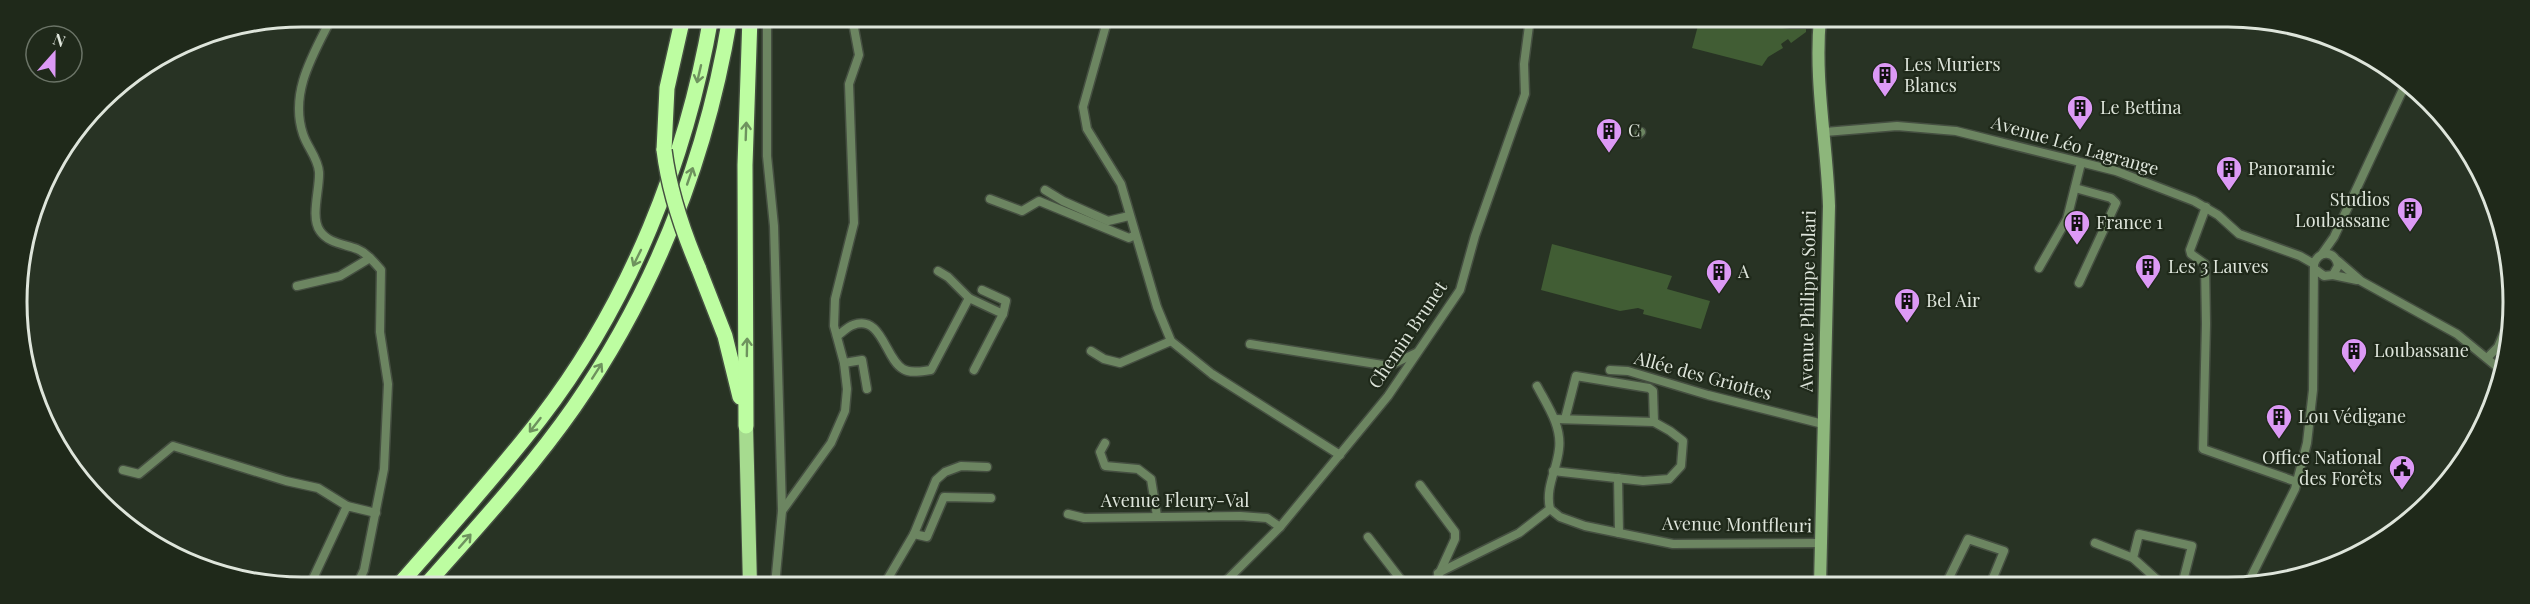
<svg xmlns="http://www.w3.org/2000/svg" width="2530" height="604" font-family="'Playfair Display',serif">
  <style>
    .green { fill: #415d34 }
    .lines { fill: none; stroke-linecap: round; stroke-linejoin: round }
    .street-casing { stroke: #454f41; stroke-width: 11 }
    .secondary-casing { stroke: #454f41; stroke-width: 15 }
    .primary-casing { stroke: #454f41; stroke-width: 16 }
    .highway-casing { stroke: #454f41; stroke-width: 18 }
    .street { stroke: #6c8561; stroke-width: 8 }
    .secondary { stroke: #8db67b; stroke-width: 12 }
    .primary { stroke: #a6db8f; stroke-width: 14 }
    .highway { stroke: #bdfda1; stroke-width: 15 }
    .highway-bridge-casing { stroke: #454f41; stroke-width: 18; stroke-linecap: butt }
    .highway-bridge { stroke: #bdfda1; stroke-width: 15 }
    .oneway { stroke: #6e935e }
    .labels { text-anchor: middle; stroke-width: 4.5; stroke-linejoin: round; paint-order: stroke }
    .poi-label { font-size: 18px; fill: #dee5db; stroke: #1f291a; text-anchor: start }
    .street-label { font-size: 18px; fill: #dee5db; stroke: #1f291a }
    .rim { fill: none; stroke: #dee5db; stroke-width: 3 }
  </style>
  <rect width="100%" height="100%" fill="#283324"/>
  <g class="green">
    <path d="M1700,18L1790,29H1806V32L1791,43L1788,39L1781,44L1783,48L1768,57L1762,66L1692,48Z"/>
    <path d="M1552,244L1672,276L1667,289L1710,301L1701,329L1643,314L1644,310L1638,308L1620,311L1541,290Z"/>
  </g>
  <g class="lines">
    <g class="street-casing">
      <g id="street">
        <path d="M332,17C314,53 289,92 303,134C307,147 318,158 319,172C320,189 310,217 320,231C328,243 344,244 357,249C367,253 374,262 381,270L380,332L388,384L384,469L364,570L357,585"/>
        <path d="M767,17V156L774,226L782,511"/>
        <path d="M1108,18L1083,107L1087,129L1121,184L1157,307L1171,341L1212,374L1340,455"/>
        <path d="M1825,132L1897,126L1956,131L2116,171L2194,201L2218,215L2239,234L2300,256L2314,264"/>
        <path d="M1639,134L1641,132"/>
        <path d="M2075,188L2111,198L2116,203L2079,283"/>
        <path d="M1045,190L1063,201L1108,221L1129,216"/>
        <path d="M990,199L1022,211L1039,201L1129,238L1135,235"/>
        <path d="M2206,207L2190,250L2191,254L2205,264L2206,324L2203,449L2297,482"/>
        <path d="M2322,254L2334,237L2405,85"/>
        <path d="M2338,261L2361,281L2457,334L2502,371"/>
        <path d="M2039,268L2067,219L2081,163"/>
        <path d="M2333,275L2357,280"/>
        <path d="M297,286L340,276L370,258"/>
        <path d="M982,290L1006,301L1003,314"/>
        <path d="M969,298L1003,314L974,370"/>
        <path d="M837,336C842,333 847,327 853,325C882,314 885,359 903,369C911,374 922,371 931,370L969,298L948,277L938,271"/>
        <path d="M1250,344L1389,366L1416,353"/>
        <path d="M1091,351L1104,359L1120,363L1171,341"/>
        <path d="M2487,358L2498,347L2510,319"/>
        <path d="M844,363L862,360L867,389"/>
        <path d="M1610,370L1628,371L1708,395L1823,424"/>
        <path d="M1565,419L1576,376L1649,388L1653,391L1654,422"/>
        <path d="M1105,443L1100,452L1105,466L1138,469L1151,479L1157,516"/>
        <path d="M123,470L139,474L173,446L286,481L318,488L347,506"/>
        <path d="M1553,471L1643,481L1669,479L1681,466L1683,441L1670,431L1654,422L1555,419"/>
        <path d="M1618,478L1619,533"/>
        <path d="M1420,485L1455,532V539L1434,585"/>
        <path d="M1550,509L1560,517L1585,526L1673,544L1820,543"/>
        <path d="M1068,514L1084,518L1240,516L1267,518L1280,527"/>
        <path d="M914,534L927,537L944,497L991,498"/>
        <path d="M1368,537L1405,585"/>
        <path d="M2095,543L2133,558"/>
        <path d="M1438,573L1519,533L1550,509C1545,487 1557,470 1559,449C1562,426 1547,405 1537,386"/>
        <path d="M310,585L347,506L376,513"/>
        <path d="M775,585L782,511L831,443L845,411L847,389L844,363L834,326L835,299L854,223L849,84L859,55L852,17"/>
        <path d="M884,585L914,534L936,480L945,472L961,466L987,467"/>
        <path d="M1222,585L1280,527L1388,396L1460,290L1475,236L1525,94L1524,64L1530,18"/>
        <path d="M1948,585L1946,584L1968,539L2004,551L1990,585"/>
        <path d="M2163,585L2133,558L2139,534L2192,546L2182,585"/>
        <path d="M2247,585L2295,489L2307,443L2313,390L2314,264C2319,249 2336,251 2338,266L2333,275L2324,276L2316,270"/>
      </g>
    </g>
    <g class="secondary-casing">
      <path id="secondary" d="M1820,18C1814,81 1827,143 1829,206L1820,585"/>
    </g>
    <g class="primary-casing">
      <path id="primary" d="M746,426L750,585"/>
    </g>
    <g class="highway-casing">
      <g id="highway">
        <path d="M664,150L667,88L683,17"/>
        <path d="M698,267L725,336L740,397"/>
        <path d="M746,426L745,165L750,17"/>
        <path d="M399,585C447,530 496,476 540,419C630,302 686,161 711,17"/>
        <path d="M426,585C477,527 530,470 574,407C655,290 707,157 730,17"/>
      </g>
    </g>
    <use href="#street" class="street"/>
    <use href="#secondary" class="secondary"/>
    <use href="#primary" class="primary"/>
    <use href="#highway" class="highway"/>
    <g class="highway-bridge-casing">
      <path id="highway-bridge" d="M664,150C669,191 682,229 698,267"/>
    </g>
    <use href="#highway-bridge" class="highway-bridge"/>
  </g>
  <defs><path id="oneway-shaft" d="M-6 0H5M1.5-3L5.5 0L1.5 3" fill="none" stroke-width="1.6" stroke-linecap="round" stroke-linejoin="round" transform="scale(1.5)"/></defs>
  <g class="oneway">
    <use href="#oneway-shaft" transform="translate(699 74) rotate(103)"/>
    <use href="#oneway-shaft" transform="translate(746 131) rotate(-88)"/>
    <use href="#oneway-shaft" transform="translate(690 176) rotate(-71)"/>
    <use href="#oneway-shaft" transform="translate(637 258) rotate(116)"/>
    <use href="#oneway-shaft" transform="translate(747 347) rotate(-89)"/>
    <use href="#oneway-shaft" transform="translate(597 371) rotate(-57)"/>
    <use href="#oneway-shaft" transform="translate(535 425) rotate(128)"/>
    <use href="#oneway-shaft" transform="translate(465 541) rotate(-49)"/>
  </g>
  <defs>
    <g id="building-pin" transform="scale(1.35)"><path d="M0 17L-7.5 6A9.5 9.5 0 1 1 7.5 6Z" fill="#dc99f5" stroke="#1f291a"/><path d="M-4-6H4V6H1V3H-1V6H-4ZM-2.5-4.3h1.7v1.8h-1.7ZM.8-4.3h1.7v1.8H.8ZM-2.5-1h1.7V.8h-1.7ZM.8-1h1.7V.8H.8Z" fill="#111"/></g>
    <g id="civic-pin" transform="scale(1.35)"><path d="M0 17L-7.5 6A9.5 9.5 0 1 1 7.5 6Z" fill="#dc99f5" stroke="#1f291a"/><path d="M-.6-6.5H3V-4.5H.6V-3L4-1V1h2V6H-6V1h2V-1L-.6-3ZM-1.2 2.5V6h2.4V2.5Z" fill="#111"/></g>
  </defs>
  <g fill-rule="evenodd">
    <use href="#building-pin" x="1885" y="75"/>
    <use href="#building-pin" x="2080" y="108"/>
    <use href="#building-pin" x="1609" y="131"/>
    <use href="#building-pin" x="2229" y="169"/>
    <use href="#building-pin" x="2410" y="210"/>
    <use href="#building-pin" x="2077" y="223"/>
    <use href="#building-pin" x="2148" y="267"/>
    <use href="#building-pin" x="1719" y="272"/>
    <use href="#building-pin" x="1907" y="301"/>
    <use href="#building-pin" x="2354" y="351"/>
    <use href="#building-pin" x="2279" y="417"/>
    <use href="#civic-pin" x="2402" y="468"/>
  </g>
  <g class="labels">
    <g class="poi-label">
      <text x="1904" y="71">Les Muriers<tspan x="1904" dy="21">Blancs</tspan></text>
      <text x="2100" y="114">Le Bettina</text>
      <text x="1628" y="137">C</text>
      <text x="2248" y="175">Panoramic</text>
      <text x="2390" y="206" text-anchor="end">Studios<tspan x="2390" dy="21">Loubassane</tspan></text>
      <text x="2096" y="229">France 1</text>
      <text x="2168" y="273">Les 3 Lauves</text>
      <text x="1738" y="278">A</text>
      <text x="1926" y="307">Bel Air</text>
      <text x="2374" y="357">Loubassane</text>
      <text x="2298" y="423">Lou Védigane</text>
      <text x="2382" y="464" text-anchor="end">Office National<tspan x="2382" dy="21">des Forêts</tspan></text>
    </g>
    <g class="street-label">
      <text transform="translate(2075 146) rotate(16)" y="6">Avenue Léo Lagrange</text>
      <text transform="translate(1808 301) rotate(-89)" y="6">Avenue Philippe Solari</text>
      <text transform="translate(1408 335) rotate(-56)" y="6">Chemin Brunet</text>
      <text transform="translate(1703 376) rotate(15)" y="6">Allée des Griottes</text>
      <text x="1175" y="507">Avenue Fleury-Val</text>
      <text transform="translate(1737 525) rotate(1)" y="6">Avenue Montfleuri</text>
    </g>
  </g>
  <path d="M0 0H2530V604H0ZM302 27H2228A275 275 0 0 1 2503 302V302A275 275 0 0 1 2228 577H302A275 275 0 0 1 27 302V302A275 275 0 0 1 302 27Z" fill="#1f291a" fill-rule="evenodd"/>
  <path class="rim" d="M302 27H2228A275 275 0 0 1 2503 302V302A275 275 0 0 1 2228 577H302A275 275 0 0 1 27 302V302A275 275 0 0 1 302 27Z"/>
  <g transform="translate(54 54) rotate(21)"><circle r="28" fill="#1f291a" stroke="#6b7467" stroke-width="1.5"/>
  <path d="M0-4.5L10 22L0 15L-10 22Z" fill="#dc99f5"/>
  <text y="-9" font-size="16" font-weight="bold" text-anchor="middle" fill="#dee5db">N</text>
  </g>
</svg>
